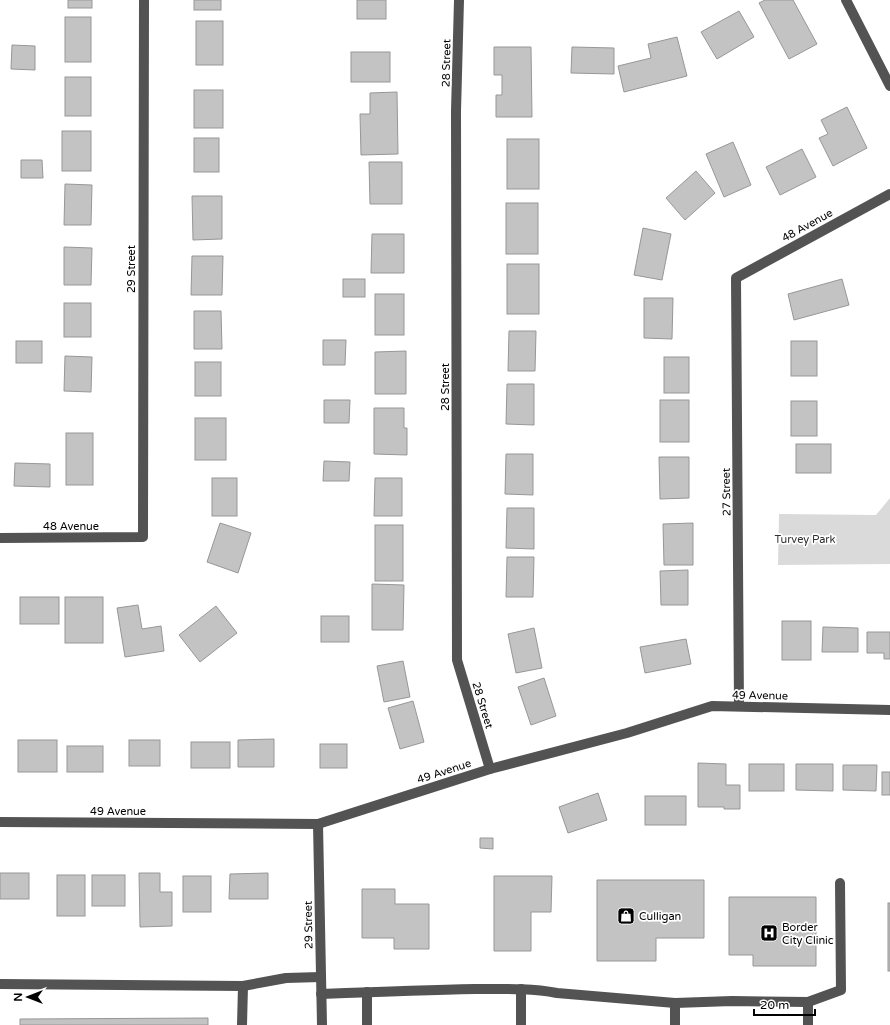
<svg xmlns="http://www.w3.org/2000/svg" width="890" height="1025" font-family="'Varela Round',sans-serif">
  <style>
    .green { fill: #dadada }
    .building { fill: #c3c3c3; stroke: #979797 }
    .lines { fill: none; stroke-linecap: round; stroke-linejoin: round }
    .minor { stroke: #535353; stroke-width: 10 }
    .labels { text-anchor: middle; stroke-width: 3.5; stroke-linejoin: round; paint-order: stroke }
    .street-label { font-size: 11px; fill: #000; stroke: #fff }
    .park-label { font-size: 11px; fill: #313131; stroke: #fff }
    .poi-label { font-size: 11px; fill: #000; stroke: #fff; text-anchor: start }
  </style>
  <rect width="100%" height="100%" fill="#fff"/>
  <path class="green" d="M890,498V564L778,565L779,514L876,515Z"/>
  <g class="building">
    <rect x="68" y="0" width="24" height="8"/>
    <rect x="194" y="0" width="27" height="10"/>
    <rect x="357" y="0" width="29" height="19"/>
    <path d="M765,0H793L817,44L789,59L759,3Z"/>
    <path d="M739,11L754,37L717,59L701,32Z"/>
    <rect x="65" y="17" width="26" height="45"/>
    <rect x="196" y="21" width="27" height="44"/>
    <path d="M677,37L687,76L624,92L618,66L651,58L648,44Z"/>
    <path d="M12,45L35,46V70L11,69Z"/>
    <path d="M494,47H531L532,117H496V95H502V75H494Z"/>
    <path d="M572,47L614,48V74L571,73Z"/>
    <rect x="351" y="52" width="39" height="30"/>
    <rect x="65" y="77" width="26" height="39"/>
    <rect x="194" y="90" width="29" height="38"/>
    <path d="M397,92L398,154L361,155L360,114H370V93Z"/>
    <path d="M847,107L867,148L833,166L819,138L828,134L821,120Z"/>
    <rect x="62" y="131" width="29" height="40"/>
    <rect x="194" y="138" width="25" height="34"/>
    <rect x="507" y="139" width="32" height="50"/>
    <path d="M733,142L751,185L724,197L706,154Z"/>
    <path d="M802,149L816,177L780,195L766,167Z"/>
    <path d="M21,160H42L43,178H21Z"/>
    <path d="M369,162H402V204H370Z"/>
    <path d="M696,171L715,193L685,220L666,198Z"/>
    <path d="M65,184L92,185L91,225H64Z"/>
    <path d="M192,196H222V239L193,240Z"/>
    <rect x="506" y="203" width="32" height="51"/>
    <path d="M643,228L671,234L662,280L634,275Z"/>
    <path d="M372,234H404V273H371Z"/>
    <path d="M64,247L92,248L91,285H64Z"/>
    <path d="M192,256H223L222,295H191Z"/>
    <rect x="507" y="264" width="32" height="50"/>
    <rect x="343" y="279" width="22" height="18"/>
    <path d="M842,279L849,305L794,320L788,294Z"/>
    <rect x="375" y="294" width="29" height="41"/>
    <path d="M644,298H673L672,339L644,338Z"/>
    <rect x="64" y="303" width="27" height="34"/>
    <path d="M194,311H221L222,349H194Z"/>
    <path d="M509,331H536L535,371H508Z"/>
    <path d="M323,340H346L345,365H323Z"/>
    <rect x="16" y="341" width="26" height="22"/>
    <rect x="791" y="341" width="26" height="35"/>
    <path d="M406,351V394H375V352Z"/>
    <path d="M65,356L92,357L91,392L64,391Z"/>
    <rect x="664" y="357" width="25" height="36"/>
    <rect x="195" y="362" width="26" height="34"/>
    <path d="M507,384H534V425L506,424Z"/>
    <path d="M324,400H350L349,423H324Z"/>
    <rect x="660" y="400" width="29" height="42"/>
    <rect x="791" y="401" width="26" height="35"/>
    <path d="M374,408H404V428H407V455L374,454Z"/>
    <rect x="195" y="418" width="31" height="42"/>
    <rect x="66" y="433" width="27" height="52"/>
    <rect x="796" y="444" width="35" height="29"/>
    <path d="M506,454H533V495L505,494Z"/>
    <path d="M659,457H689V498L660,499Z"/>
    <path d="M324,461L350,462L349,481H323Z"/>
    <path d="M15,463L50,464V487L14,486Z"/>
    <rect x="212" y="478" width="25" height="38"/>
    <path d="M375,478H402V516H374Z"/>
    <path d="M507,508H534V549L506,548Z"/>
    <path d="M220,523L251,533L238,573L207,562Z"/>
    <path d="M693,523V565H664L663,524Z"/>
    <rect x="375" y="525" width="28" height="56"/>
    <path d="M507,557H534L533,597H506Z"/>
    <path d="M688,570V605H661L660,571Z"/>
    <path d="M372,584L404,585L403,630H372Z"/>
    <rect x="20" y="597" width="39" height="27"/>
    <rect x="65" y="597" width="38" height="46"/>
    <path d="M138,605L142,629L161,626L164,651L125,657L117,608Z"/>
    <path d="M216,606L237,633L200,662L179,635Z"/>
    <rect x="321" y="616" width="28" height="26"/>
    <rect x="782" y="621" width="29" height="39"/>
    <path d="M823,627L858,628V652H822Z"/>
    <path d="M534,628L542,668L516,673L508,634Z"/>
    <path d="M867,632H890V659H884V653H867Z"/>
    <path d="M686,639L691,664L645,673L640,647Z"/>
    <path d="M403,661L410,697L384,702L377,666Z"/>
    <path d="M544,678L556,716L531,725L518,687Z"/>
    <path d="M413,701L424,742L400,749L388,708Z"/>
    <path d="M274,739V767H238V740Z"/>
    <rect x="18" y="740" width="39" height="32"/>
    <rect x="129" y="740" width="31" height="26"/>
    <rect x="191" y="742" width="39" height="26"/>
    <rect x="320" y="744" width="27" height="24"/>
    <rect x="67" y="746" width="36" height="26"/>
    <path d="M698,763L726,764V785H740V809H724V807H698Z"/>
    <rect x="749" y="764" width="35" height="27"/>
    <path d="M796,764H833V791L796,790Z"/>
    <path d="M843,765H877L876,791L843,790Z"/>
    <rect x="882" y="772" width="8" height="23"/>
    <path d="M598,793L607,820L568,833L559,807Z"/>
    <rect x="645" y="796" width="41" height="29"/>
    <path d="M480,838H493V849L480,848Z"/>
    <rect x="0" y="873" width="29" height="26"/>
    <path d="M139,873H160V892H172V926L140,927Z"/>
    <path d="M268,873V899H229L230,874Z"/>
    <rect x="57" y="875" width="28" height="41"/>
    <rect x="92" y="875" width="33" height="31"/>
    <rect x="183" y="876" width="28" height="36"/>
    <path d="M494,876H552L551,912H531V951H494Z"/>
    <path d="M597,880H704V938H656V961H597Z"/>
    <path d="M362,889H395V904H429V949H394V938H362Z"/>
    <path d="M729,897H816V966H753V955H729Z"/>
    <rect x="888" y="903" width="2" height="68"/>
    <path d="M208,1018V1025H20V1019Z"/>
  </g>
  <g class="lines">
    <g class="minor">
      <path d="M459,0L456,111L457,660L490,769"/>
      <path d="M846,0L890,86"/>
      <path d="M0,538L143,537L144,0"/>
      <path d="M739,706L736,278L890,194"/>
      <path d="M0,822L318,824L490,769L627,733L712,706L890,710"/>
      <path d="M318,824L322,1025"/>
      <path d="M0,984L243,986L242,1025"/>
      <path d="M243,986L286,978L321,977"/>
      <path d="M521,989V1025"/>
      <path d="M367,992V1025"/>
      <path d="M321,994C372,992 423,990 475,989C502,989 530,988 557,993L675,1003L732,1001L808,1002L841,990L840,883"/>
      <path d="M675,1003V1025"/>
      <path d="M808,1025V1002"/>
    </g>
  </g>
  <defs>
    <g id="shop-square" transform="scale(0.9)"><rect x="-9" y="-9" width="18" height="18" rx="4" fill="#000" stroke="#fff"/><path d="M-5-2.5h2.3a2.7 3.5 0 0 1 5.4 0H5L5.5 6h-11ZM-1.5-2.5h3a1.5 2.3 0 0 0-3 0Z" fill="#fff"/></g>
    <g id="hospital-square" transform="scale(0.9)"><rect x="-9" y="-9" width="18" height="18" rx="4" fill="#000" stroke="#fff"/><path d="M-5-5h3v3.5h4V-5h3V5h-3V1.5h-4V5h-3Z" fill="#fff"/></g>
  </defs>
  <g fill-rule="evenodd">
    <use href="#shop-square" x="626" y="916"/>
    <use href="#hospital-square" x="769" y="933"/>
  </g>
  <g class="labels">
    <g class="street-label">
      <text transform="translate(446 63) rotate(-89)" y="4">28 Street</text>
      <text transform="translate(807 225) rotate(-29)" y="4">48 Avenue</text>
      <text transform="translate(131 269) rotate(-90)" y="4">29 Street</text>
      <text transform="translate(445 387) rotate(-90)" y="4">28 Street</text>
      <text transform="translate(726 492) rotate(-91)" y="4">27 Street</text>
      <text x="71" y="530">48 Avenue</text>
      <text transform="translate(760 695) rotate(1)" y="4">49 Avenue</text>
      <text transform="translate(483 705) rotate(73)" y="4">28 Street</text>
      <text transform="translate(444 771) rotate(-18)" y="4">49 Avenue</text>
      <text x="118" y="815">49 Avenue</text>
      <text transform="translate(308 925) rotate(-91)" y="4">29 Street</text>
    </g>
    <g class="park-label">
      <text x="805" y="543">Turvey Park</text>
    </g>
    <g class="poi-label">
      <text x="639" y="920">Culligan</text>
      <text x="782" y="931">Border<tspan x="782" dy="13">City Clinic</tspan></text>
    </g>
  </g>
  <g transform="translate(28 997) rotate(270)" stroke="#ffffff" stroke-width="3" paint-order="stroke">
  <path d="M0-3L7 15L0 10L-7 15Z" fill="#000000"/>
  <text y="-6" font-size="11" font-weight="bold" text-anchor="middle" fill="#000000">N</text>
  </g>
  <path d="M754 1009v6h61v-6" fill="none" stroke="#000000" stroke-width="2"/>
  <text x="760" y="1009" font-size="12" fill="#000000" stroke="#ffffff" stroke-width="3" paint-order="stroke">20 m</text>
</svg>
